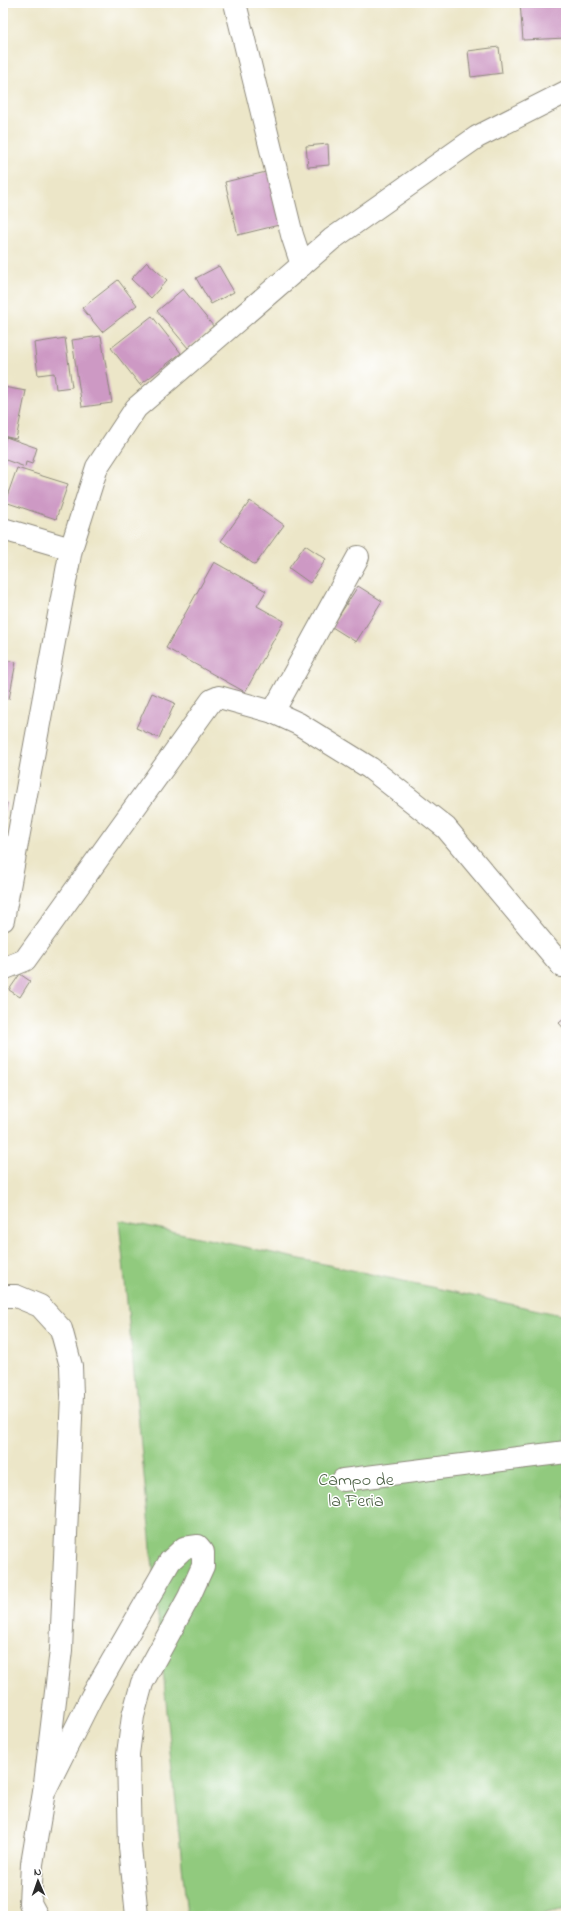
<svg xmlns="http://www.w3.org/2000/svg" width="569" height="1919" font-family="'Indie Flower',sans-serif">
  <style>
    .green { fill: #91ca7e; stroke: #5e7a54 }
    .building { fill: #cd99c4 }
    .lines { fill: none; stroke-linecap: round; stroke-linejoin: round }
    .minor-casing { stroke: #8c887a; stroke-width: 24 }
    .minor { stroke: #fff; stroke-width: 22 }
    .labels { text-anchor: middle; stroke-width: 3; stroke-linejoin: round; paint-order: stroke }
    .park-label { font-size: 18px; fill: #4f6348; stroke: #fff }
  </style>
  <rect width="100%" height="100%" fill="#fff"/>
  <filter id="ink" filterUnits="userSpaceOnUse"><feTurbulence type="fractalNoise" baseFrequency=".025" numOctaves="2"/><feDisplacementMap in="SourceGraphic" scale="8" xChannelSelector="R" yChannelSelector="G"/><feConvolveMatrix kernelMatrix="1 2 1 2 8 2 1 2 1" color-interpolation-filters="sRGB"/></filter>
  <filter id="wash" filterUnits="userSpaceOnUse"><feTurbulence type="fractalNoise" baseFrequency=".012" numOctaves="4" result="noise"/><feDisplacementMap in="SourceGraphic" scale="16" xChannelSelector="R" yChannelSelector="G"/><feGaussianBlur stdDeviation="0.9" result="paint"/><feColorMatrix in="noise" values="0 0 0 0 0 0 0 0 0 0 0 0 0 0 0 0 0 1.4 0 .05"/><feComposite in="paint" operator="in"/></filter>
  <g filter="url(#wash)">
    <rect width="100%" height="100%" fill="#ece6c8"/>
    <path class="green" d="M119,1220L566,1316V1909L532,1916H187Z"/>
    <g id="blocks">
      <g class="building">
        <path d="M520,3H565L566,38L523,40Z"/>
        <path d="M499,47L502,73L471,77L468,51Z"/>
        <path d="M328,144L329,165L308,167L306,146Z"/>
        <path d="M270,171L283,224L238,235L225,182Z"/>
        <path d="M147,262L167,280L151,298L131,279Z"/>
        <path d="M219,266L234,292L211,304L196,278Z"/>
        <path d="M118,280L137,305L102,332L82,308Z"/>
        <path d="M183,289L214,327L188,348L157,311Z"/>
        <path d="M152,316L181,353L140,385L111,348Z"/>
        <path d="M101,336L112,403L82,407L72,340Z"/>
        <path d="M65,338L72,387L56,389L54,373L38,375L34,343Z"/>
        <path d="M3,387L26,391L16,439L3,436Z"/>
        <path d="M6,437L37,448L32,464L26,462L25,467L3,459V445Z"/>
        <path d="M17,468L68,484L56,519L5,502Z"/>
        <path d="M250,501L284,525L255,565L221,541Z"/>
        <path d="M305,545L326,559L310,583L289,568Z"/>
        <path d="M214,562L266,591L257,606L284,621L245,692L166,648Z"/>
        <path d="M358,586L382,601L356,642L332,627Z"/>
        <path d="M3,660L16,662L9,699L3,698Z"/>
        <path d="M152,693L175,703L159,738L136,728Z"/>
        <path d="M3,802L7,803L4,815H3Z"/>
        <path d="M20,974L30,981L20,997L9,990Z"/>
        <path d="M566,1017V1031L559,1023Z"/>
      </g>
    </g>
  </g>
  <g filter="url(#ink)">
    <use href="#blocks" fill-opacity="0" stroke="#8c887a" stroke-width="1"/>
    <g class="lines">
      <g class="minor-casing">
        <g id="minor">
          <path d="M235,3L292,235L302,265"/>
          <path d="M3,529L71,549"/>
          <path d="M273,712L358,557"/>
          <path d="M3,920L71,549L97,467L136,408L332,239L477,137L566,92"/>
          <path d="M3,969L25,960L212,700L219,697L273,712L299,724L370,768L446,828L562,966"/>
          <path d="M3,1296H16L40,1306L61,1329L71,1366L72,1395L61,1650L44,1792L32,1864L30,1903L37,1916"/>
          <path d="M343,1480L566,1452"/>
          <path d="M44,1792L92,1696L170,1561L184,1548L198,1546L203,1552V1566L189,1597L142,1683L133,1716L128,1754L130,1847L137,1916"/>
        </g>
      </g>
      <use href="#minor" class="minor"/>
    </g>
  </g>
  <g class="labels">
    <g class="park-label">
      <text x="356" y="1485">Campo de<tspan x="356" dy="21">la Feria</tspan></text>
    </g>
  </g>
  <rect width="569" height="1919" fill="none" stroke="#fff" stroke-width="16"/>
  <g transform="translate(38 1881) rotate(358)" stroke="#ffffff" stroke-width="3" paint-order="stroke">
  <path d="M0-3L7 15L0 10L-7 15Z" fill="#2b2b2b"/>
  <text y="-6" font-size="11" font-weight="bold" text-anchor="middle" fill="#2b2b2b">N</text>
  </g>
</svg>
